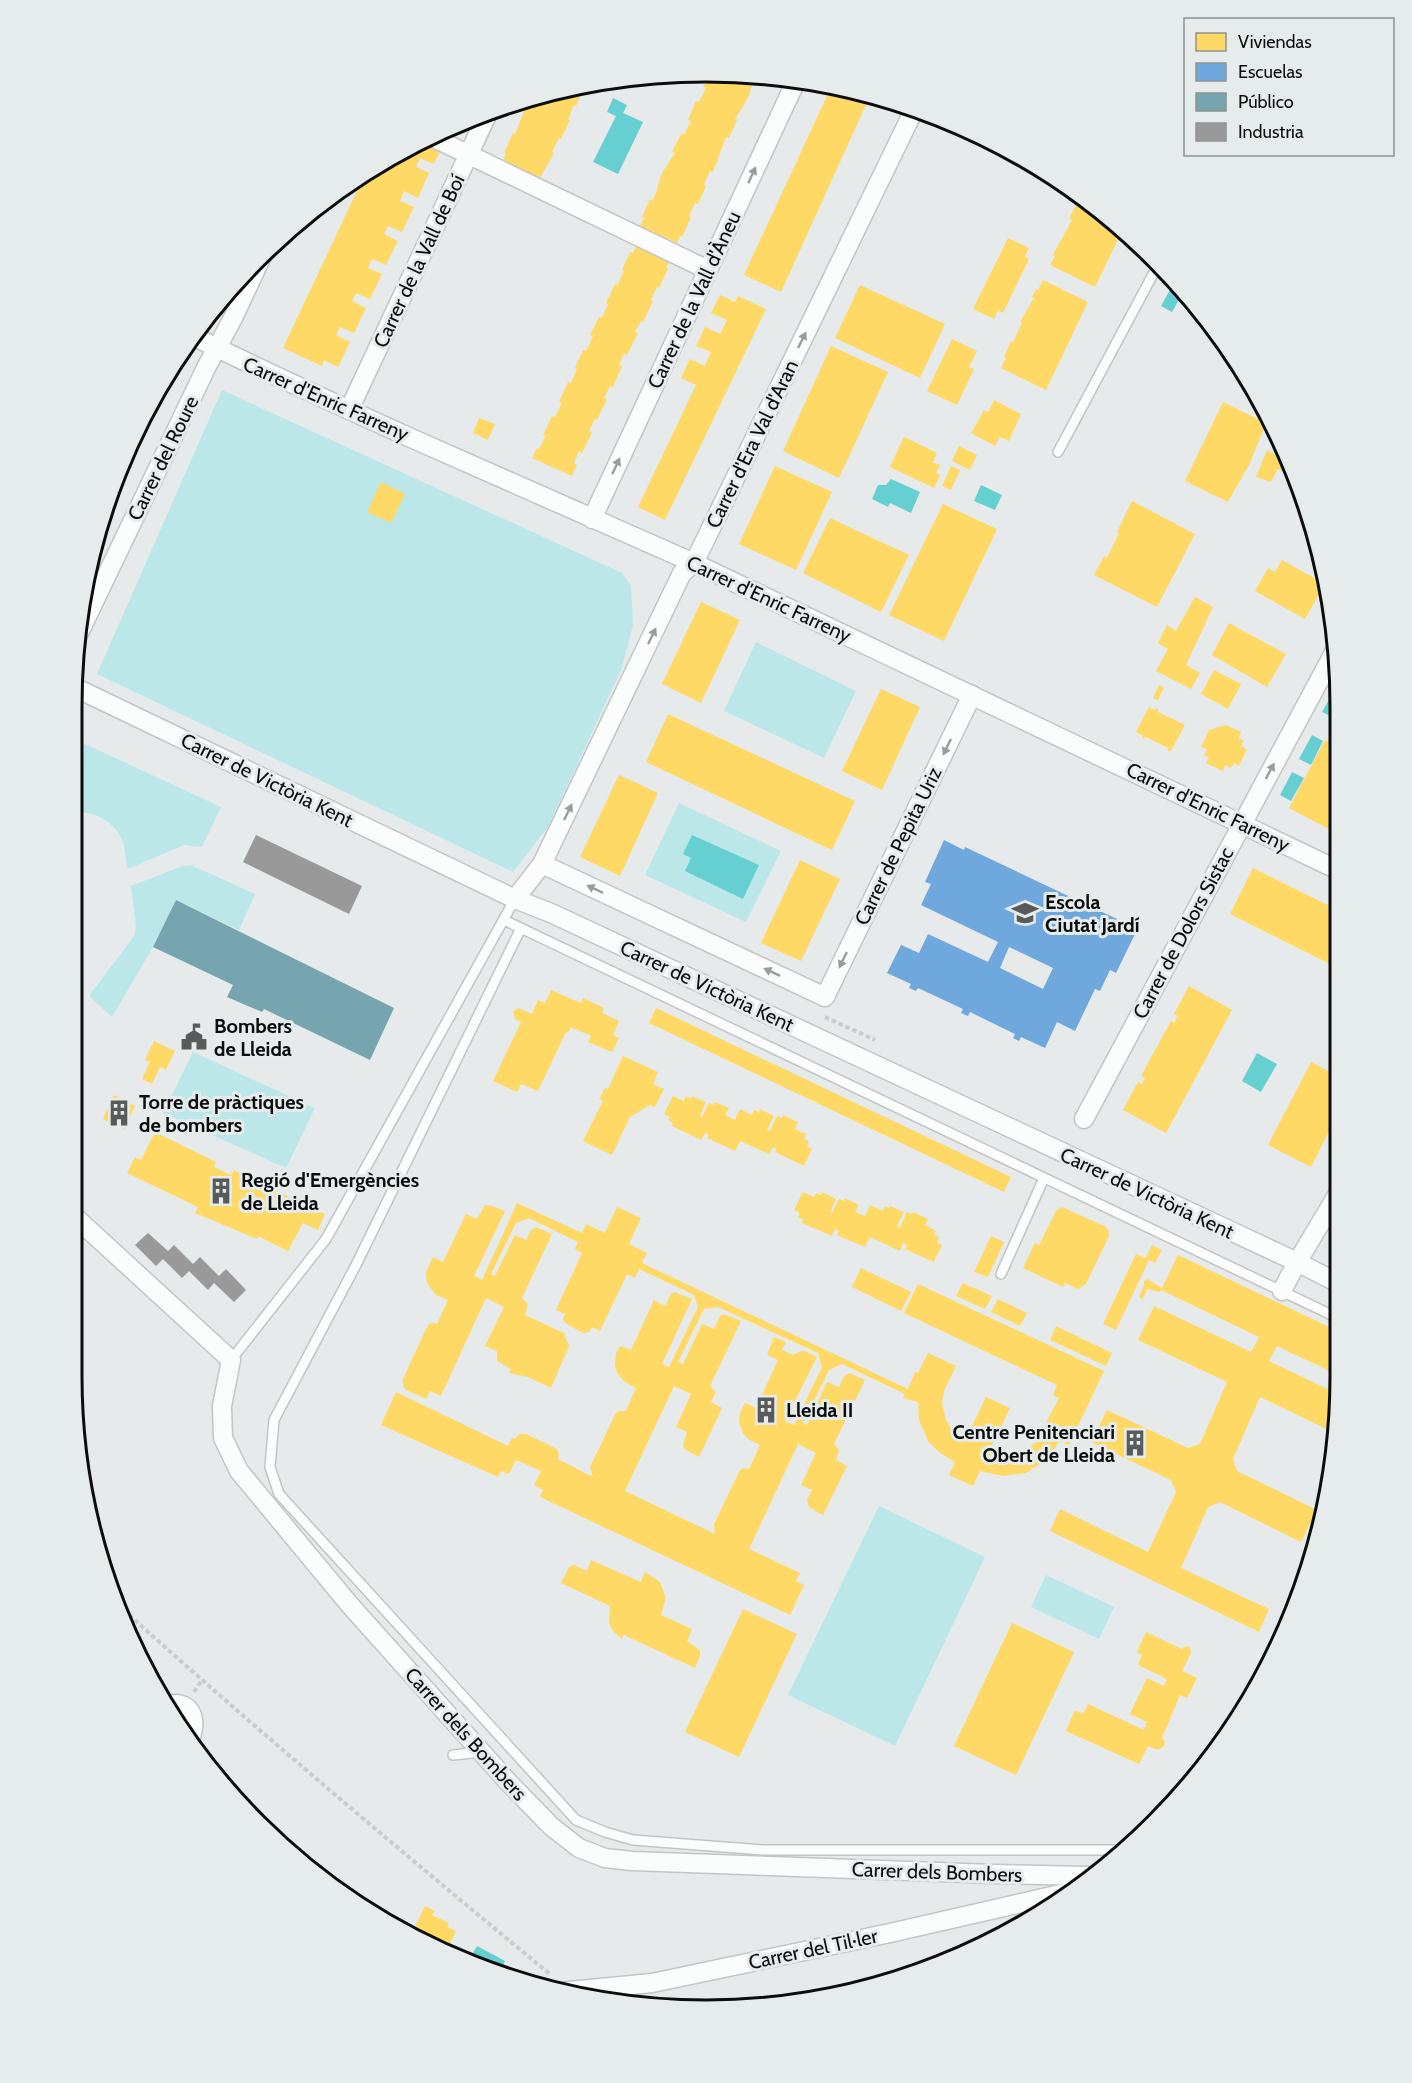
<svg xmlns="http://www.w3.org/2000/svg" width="1412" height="2083" font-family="Cabin,sans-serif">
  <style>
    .green { fill: #bbe7e8 }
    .water { fill: #65cfd1 }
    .homes { fill: #ffd966; fill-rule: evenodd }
    .schools { fill: #6fa8dc; fill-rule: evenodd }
    .public { fill: #76a5af }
    .industry { fill: #999 }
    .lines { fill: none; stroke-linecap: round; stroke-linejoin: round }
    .lane-casing { stroke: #c3c5c5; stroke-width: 12 }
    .street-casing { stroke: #c3c5c5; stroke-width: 21 }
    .path { stroke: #cbcbcb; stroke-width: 4; stroke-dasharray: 4.5 3; stroke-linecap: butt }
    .lane { stroke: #fbfcfc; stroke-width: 9 }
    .street { stroke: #fbfcfc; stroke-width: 18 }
    .oneway { fill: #9b9d9d }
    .labels { text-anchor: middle; stroke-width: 6; stroke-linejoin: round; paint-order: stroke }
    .street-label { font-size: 20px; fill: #0c0e0e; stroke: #e6ebeb }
    .poi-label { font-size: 20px; font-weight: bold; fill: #0c0e0e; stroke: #e6ebeb; text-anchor: start }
    .rim { fill: none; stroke: #0c0e0e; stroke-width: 3 }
  </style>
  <rect width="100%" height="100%" fill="#e7eaea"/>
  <g class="green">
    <path d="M162,385H163L121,473L138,425Z"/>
    <path d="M222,390L622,573L631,585L633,625L622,668L548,827L513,872L97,674Z"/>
    <path d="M756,642L856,691L824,758L724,711Z"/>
    <path d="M72,738L221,807L202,847L184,845L128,869C125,861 126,853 124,845C117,822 96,811 73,812Z"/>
    <path d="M679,803L781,851L746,922L645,875Z"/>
    <path d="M191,865L255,894L239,930L176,900L153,947L112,1017L89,996L135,935L136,925L131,886L183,866Z"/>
    <path d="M193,1052L315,1108L286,1168L163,1113Z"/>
    <path d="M879,1506L985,1557L895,1746L788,1695Z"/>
    <path d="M1046,1575L1114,1607L1099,1639L1031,1607Z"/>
  </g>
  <g class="water">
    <path d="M613,98L627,105L623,113L643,122L618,174L593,162L616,116L607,112Z"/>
    <path d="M1174,283L1185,295L1183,299L1180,298L1172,312L1161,306Z"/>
    <path d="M891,479L920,492L911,513L890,503L888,507L872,499L878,485H886Z"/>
    <path d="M981,485L1002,495L995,510L974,501Z"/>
    <path d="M1335,689L1338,690L1340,707L1334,718L1322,712Z"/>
    <path d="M1312,735L1323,741L1311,765L1299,759Z"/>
    <path d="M1292,772L1304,778L1291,801L1280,795Z"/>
    <path d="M692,835L759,865L743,899L685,871L691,858L683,854Z"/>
    <path d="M1257,1053L1277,1064L1261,1092L1242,1081Z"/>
    <path d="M477,1946L505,1961L499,1973L470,1958Z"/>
  </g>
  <g class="homes">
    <path d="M710,72L755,77L748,98L735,119L737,120L729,138L726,137L713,172L710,171L704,185L706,186L698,204L695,203L689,216L691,217L682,237L680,236L677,243L640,226L644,218L642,217L650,199L652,201L656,193L661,175L675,153L672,152L681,134L684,135L691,121L688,120L696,101L699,102L706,88L703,87Z"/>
    <path d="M584,84L583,86L585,87L576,106L574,105L568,119L570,120L561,139L559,138L552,152L554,153L540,178L503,160L506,154L504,153L513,133L515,134L528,101Z"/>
    <path d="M832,85L870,96L781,292L744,275Z"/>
    <path d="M421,143L440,151L434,164L420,158L416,167L429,173L418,198L404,191L400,201L414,207L402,232L388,226L384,234L398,241L386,265L372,259L368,268L382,274L370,299L356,293L352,301L366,308L354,333L340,327L336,335L350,342L338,367L324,360L322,366L283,348L366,172Z"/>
    <path d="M1082,199L1122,231L1095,287L1050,265L1055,256L1053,255L1072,220L1069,219L1077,203L1079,204Z"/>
    <path d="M1008,238L1029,248L1025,256L1029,259L1003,313L998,310L994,319L973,309Z"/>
    <path d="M637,245L670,261L666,267L668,268L659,288L657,287L654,293L651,300L653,301L643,322L641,321L635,332L638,333L627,355L624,354L619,365L622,366L613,387L610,386L604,398L607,399L597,420L595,419L589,431L592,432L582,453L579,451L574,463L577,465L572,476L532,458L537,448L539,449L546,436L543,435L552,416L555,417L562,403L559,402L568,382L571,383L577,369L575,368L583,350L586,351L590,343L593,336L590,335L599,317L602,318L608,304L606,303L615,284L618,285L621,277L624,271L622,270L630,252L633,253Z"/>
    <path d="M1043,280L1088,302L1046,390L1001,368L1006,358L1004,357L1011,341L1013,342L1022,323L1020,322L1024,315L1034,298L1032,297L1036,289L1038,290Z"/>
    <path d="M860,285L945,324L920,378L835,338Z"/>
    <path d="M720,295L735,302L738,296L766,309L665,520L638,507L696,385L681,378L690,359L705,366L711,352L696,346L701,336L705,327L720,334L727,320L711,313Z"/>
    <path d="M952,339L977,351L969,367L974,369L957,405L927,391Z"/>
    <path d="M831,346L888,372L839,478L783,451Z"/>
    <path d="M994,400L1021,414L1009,441L1000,437L995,446L971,433L984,410L988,412Z"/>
    <path d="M1223,402L1266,423L1250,463L1228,502L1185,481Z"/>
    <path d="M479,418L495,424L488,440L473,433Z"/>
    <path d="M904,437L937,453L933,462L940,465L936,473L940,475L934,488L890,467Z"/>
    <path d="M959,446L977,455L970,470L952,461Z"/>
    <path d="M1267,450L1291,463L1293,469L1290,475L1278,469L1271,482L1256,477Z"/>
    <path d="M775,466L832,492L796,570L739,544Z"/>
    <path d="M951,466L960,470L951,490L942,486Z"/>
    <path d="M381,482L405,494L391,523L367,512Z"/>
    <path d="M1132,501L1195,534L1157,607L1094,575L1104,556L1107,558L1119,533L1117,532Z"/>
    <path d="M943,504L997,529L944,641L889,615Z"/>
    <path d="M1306,510L1310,525L1313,535L1302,528L1305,524L1300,522Z"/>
    <path d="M830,518L909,555L881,612L803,573Z"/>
    <path d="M1282,560L1325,584L1305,619L1255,591L1268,568L1275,572Z"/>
    <path d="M1195,597L1213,607L1186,665L1200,673L1191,689L1156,671L1168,649L1158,643L1167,625L1176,631Z"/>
    <path d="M701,602L740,620L701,703L662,684Z"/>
    <path d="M1229,623L1286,654L1267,687L1212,655Z"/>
    <path d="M1214,670L1241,684L1228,709L1201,694Z"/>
    <path d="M1159,685L1164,687L1158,700L1153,698Z"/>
    <path d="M881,689L920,707L882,790L842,771Z"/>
    <path d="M1149,707L1154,710L1158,708V712L1185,725L1171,751H1168V748L1146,737L1143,739L1142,735L1136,732Z"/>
    <path d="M1340,712V726L1334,723Z"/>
    <path d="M668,714L855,801L832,850L646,762Z"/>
    <path d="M1226,725L1241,732L1239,738L1244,741L1241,746L1247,749L1239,766L1234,763L1231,768L1225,765L1223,771L1206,763L1209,758L1204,755L1207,749L1201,747L1209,730Z"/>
    <path d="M1325,740L1340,748V835L1289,808Z"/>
    <path d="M619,775L658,793L620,876L580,857Z"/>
    <path d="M800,860L840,879L801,961L761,943Z"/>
    <path d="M1253,868L1340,911V969L1230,914Z"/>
    <path d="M1189,986L1232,1010L1166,1133L1123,1110L1138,1082L1142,1084L1145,1078L1141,1076L1171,1021L1174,1023L1178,1016L1174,1014Z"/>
    <path d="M551,990L581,1003L583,998L604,1008L602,1013L619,1021L613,1035L619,1038L612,1052L588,1042L591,1036L571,1027L568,1033L566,1032L538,1091L521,1084L517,1092L493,1081L521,1022L515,1019L513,1012L519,1008L532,1014L538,1000L545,1003Z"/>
    <path d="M656,1008L1011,1177L1004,1192L649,1023Z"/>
    <path d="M154,1041L175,1051L166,1070L160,1067L152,1084L142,1079L150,1062L145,1060Z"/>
    <path d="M623,1056L658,1072L653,1084L664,1089L655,1107L650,1105L630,1117L612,1155L583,1141L603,1101L599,1099L605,1088L608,1089Z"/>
    <path d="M1311,1062L1340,1077V1110L1311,1167L1268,1145Z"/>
    <path d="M114,1095L135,1106L124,1129L103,1119Z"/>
    <path d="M673,1096L684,1101L686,1096L691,1099L692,1096L706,1102L700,1116L702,1117L709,1103L714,1105L715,1102L729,1108L725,1115L735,1120L740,1109L752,1115L754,1110L759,1112L760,1109L774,1116L767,1130L770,1131L777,1116L782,1118L783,1115L798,1122L795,1129L806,1134L804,1139L809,1141L807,1146L812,1149L804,1166L775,1152L777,1149L773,1147L769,1154L740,1141L735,1151L707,1138L709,1135L705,1133L701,1140L672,1126L673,1123L668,1120L670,1117L664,1114Z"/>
    <path d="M155,1132L216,1162L214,1167L231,1175L234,1170L325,1214L318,1230L303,1223L288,1251L258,1236L257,1239L195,1213L198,1207L127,1173L135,1157L141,1160Z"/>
    <path d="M803,1192L814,1197L816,1193L821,1195L822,1192L836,1199L830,1212L832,1213L839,1199L844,1201L845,1198L859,1205L855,1212L865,1216L870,1205L883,1211L885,1206L889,1208L890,1206L904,1212L897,1226L900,1228L907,1212L912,1214L913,1212L928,1219L925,1225L936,1231L934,1235L939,1237L937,1242L942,1245L934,1262L905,1249L907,1245L903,1243L900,1251L870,1237L865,1247L837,1235L839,1231L835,1229L832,1236L802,1223L803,1219L798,1217L800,1213L794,1210Z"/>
    <path d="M517,1203L582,1233L586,1224L605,1233L617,1207L641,1218L629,1244L647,1253L642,1263L908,1389L915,1372L918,1373L928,1353L956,1366L944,1391L942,1403L946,1420L952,1430L960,1438L965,1441L986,1397L1010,1408L989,1452L994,1454L1014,1455L1024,1452L1036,1442L1059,1398L1053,1395L1057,1385L904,1313L918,1284L1104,1371L1069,1445L1060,1441L1046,1460L1026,1473L1003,1476L980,1471L973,1486L949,1475L955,1462L940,1453L928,1441L919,1420L918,1402L903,1398L905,1394L842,1364L829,1370L803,1423L807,1425L827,1382L839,1387L844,1376L850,1373L865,1380L834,1444L839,1450L836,1460L847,1466L823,1515L809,1507L807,1500L812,1490L801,1485L816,1453L798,1444L749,1549L800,1573L796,1581L804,1585L790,1615L540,1497L543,1490L534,1485L541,1471L516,1460L509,1474L501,1471L498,1477L381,1425L396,1392L508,1446L512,1438L514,1439L520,1434H526L557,1449L559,1454L558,1459L593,1477L590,1467L616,1413L619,1411H626L636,1388L625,1382L617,1373L615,1365L616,1353L620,1346L631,1350L654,1300L665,1306L671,1294L675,1292L692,1299L662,1364L669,1367L698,1307L694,1295L639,1269L635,1278L627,1274L600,1331L592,1327L589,1332L583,1333L565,1323L563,1319L565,1314L556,1310L582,1253L575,1249L578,1242L529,1218L516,1223L491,1274L495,1276L515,1235L526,1240L531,1230L536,1227L552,1234L522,1298L528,1304L525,1315L564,1333L569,1346L551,1388L528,1377L509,1373L511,1369L497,1361V1351L485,1346L504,1307L486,1298L441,1396L430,1391L426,1399L406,1390L403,1386V1379L428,1325L431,1323L437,1324L448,1300L436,1295L427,1283L426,1272L433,1257L443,1262L466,1214L477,1219L485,1205L492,1206L505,1211L474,1276L482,1280ZM718,1307L818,1353L822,1367L794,1425L785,1421L817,1357L805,1351L798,1352L793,1355L782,1350L786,1342L774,1337L767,1355L778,1360L756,1408L745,1403L740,1413L739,1422L743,1433L748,1439L760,1445L749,1469L743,1468L740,1470L714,1524L715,1534L625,1491L674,1386L691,1394L676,1427L687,1432L683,1444L684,1449L699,1457L722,1408L711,1402L716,1392L710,1386L741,1321L723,1314L720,1316L714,1329L702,1324L683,1364L678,1362L704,1309Z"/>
    <path d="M1062,1207L1106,1227L1109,1231V1236L1086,1284L1078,1289L1065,1283L1063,1287L1023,1268L1035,1243L1039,1245L1056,1211Z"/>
    <path d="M991,1236L1004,1242L988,1277L974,1272Z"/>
    <path d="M1152,1245L1162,1250L1155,1263L1149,1260L1116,1330L1103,1324L1136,1254L1146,1258Z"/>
    <path d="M1178,1255L1340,1332V1376L1277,1346L1269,1361L1338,1394L1335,1433L1260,1397L1233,1459L1237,1471L1317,1510L1301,1542L1220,1502L1208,1507L1181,1568L1269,1609L1259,1632L1050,1531L1060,1509L1148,1552L1176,1492L1171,1480L1091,1442L1107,1410L1188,1448L1200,1444L1227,1382L1138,1340L1154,1306L1251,1352L1259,1337L1161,1290L1160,1292L1147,1289L1143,1299L1139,1297L1144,1285V1281L1147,1279L1162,1288Z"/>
    <path d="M861,1268L911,1292L901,1311L852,1287Z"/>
    <path d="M963,1283L992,1296L985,1309L956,1296Z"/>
    <path d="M998,1299L1027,1313L1020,1326L991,1312Z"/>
    <path d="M1056,1326L1112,1353L1106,1366L1050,1340Z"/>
    <path d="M591,1560L641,1582L645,1572L660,1582L666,1598L661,1615L692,1629L687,1641L700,1650V1656L695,1668L624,1635L622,1639L620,1637L612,1630L609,1622L610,1606L561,1583L569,1567L574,1565L587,1571Z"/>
    <path d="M743,1609L797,1634L739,1757L685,1732Z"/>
    <path d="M1012,1623L1074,1652L1016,1775L954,1746Z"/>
    <path d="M1146,1632L1182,1649L1186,1646L1190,1647L1191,1653L1182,1671L1197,1678L1187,1698L1180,1695L1162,1738L1165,1742L1164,1746L1158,1750L1148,1746L1139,1764L1066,1731L1075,1710L1083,1714L1088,1704L1144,1730L1147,1722L1130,1714L1147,1678L1164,1686L1167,1679L1138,1665L1142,1655L1137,1652Z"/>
    <path d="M425,1906L435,1911L432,1915L449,1923L447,1927L456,1931L446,1952L412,1933Z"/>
  </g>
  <path class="schools" d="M944,840L964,850L965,847L1117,919L1115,922L1136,932L1116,973L1110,970L1100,991L1095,989L1075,1031L1057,1022L1045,1048L1021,1037L1019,1041L1013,1038L1015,1034L970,1012L968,1016L961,1013L963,1009L918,988L916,991L909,988L911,984L887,973L901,945L919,953L928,934L988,962L998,942L921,905L931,884L925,882ZM1009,947L1053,968L1043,989L1000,968Z"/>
  <path class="public" d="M176,900L394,1008L370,1060L264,1009L262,1012L227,997L233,985L153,947Z"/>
  <g class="industry">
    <path d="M256,835L362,886L349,914L243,862Z"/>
    <path d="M148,1233L168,1251L174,1245L193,1264L200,1257L219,1276L226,1269L246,1290L234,1302L214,1283L208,1290L189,1271L182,1278L163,1259L156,1266L135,1245Z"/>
  </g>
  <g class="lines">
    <g class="lane-casing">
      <g id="lane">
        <path d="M1058,452L1159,263"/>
        <path d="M504,920L1340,1319"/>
        <path d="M521,928L356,1265L274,1420L270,1467L279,1494L576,1820L605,1832L633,1840L763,1850H1122"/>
        <path d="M1001,1274L1044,1178"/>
        <path d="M231,1360L326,1239L515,899"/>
        <path d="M453,1755L481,1752"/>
      </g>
    </g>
    <g class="street-casing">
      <g id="street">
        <path d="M432,137L708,270"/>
        <path d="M193,336C265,372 338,405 411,438C505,480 599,522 694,563L1340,871"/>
        <path d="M349,410L488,113"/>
        <path d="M592,519L796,81"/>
        <path d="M79,633L207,366L233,318L264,252"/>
        <path d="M74,687L515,899L551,913L1297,1262L1340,1284"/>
        <path d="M542,864L825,997L972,695"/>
        <path d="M515,899L542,864L682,573L694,563L914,110"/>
        <path d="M1084,1119L1335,651"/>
        <path d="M76,1218L231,1360L222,1406L223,1438L239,1471L349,1604L509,1783L552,1827L579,1848L605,1858L632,1861L994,1874L1089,1876"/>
        <path d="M1282,1291C1299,1256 1321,1224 1340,1190"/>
        <path d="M167,1705C194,1699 198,1723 189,1742"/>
        <path d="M559,1992L652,1983L890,1933L1065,1893"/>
      </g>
    </g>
    <g class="path">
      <path d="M76,671L85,650"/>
      <path d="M825,1017L875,1040"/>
      <path d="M1333,1173L1340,1161"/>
      <path d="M118,1605C259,1732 404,1854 551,1975"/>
      <path d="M194,1692L202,1680"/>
    </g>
    <use href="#lane" class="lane"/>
    <use href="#street" class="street"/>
  </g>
  <defs><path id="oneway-solid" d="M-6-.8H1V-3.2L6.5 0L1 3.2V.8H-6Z" transform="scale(1.5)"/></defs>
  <g class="oneway">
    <use href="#oneway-solid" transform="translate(752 175) rotate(-65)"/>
    <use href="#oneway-solid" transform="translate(802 340) rotate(-64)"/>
    <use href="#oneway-solid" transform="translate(616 466) rotate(-65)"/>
    <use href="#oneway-solid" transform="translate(652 636) rotate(-64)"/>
    <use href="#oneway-solid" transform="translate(947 747) rotate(116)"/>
    <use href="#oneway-solid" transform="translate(1270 771) rotate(-62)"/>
    <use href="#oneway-solid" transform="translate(568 812) rotate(-64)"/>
    <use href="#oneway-solid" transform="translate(595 889) rotate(-155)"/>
    <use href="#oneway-solid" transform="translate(843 960) rotate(116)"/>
    <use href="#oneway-solid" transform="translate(772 972) rotate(-155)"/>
  </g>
  <defs>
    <g id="school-bare" transform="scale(2.07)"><path d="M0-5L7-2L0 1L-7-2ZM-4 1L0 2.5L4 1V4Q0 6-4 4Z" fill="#595b5b" stroke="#e6ebeb" stroke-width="2.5" paint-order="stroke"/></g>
    <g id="civic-bare" transform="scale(2.07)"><path d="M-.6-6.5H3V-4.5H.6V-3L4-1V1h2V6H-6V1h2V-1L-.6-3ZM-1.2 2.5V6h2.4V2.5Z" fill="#595b5b" stroke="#e6ebeb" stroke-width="2.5" paint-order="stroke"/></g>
    <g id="building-bare" transform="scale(2.07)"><path d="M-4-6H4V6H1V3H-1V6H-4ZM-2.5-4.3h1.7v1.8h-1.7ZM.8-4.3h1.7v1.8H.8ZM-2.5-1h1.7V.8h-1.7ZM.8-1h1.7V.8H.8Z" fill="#595b5b" stroke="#e6ebeb" stroke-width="2.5" paint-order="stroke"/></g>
  </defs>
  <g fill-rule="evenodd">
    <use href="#school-bare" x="1025" y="913"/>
    <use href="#civic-bare" x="194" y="1037"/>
    <use href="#building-bare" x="119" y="1113"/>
    <use href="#building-bare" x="221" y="1191"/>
    <use href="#building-bare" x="766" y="1410"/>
    <use href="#building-bare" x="1135" y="1443"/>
  </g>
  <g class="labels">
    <g class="street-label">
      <text transform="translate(419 261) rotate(-65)" y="7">Carrer de la Vall de Boí</text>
      <text transform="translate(694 300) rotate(-65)" y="7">Carrer de la Vall d'Àneu</text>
      <text transform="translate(326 399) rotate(24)" y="7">Carrer d'Enric Farreny</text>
      <text transform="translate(752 444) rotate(-64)" y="7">Carrer d'Era Val d'Aran</text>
      <text transform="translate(163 458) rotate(-64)" y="7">Carrer del Roure</text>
      <text transform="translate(769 599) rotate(25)" y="7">Carrer d'Enric Farreny</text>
      <text transform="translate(267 780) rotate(26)" y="7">Carrer de Victòria Kent</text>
      <text transform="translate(1208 807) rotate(26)" y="7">Carrer d'Enric Farreny</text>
      <text transform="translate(898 846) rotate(-64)" y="7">Carrer de Pepita Uriz</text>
      <text transform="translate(1183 933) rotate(-62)" y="7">Carrer de Dolors Sistac</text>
      <text transform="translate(707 986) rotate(25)" y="7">Carrer de Victòria Kent</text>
      <text transform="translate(1147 1193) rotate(25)" y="7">Carrer de Victòria Kent</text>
      <text transform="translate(466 1734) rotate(48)" y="7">Carrer dels Bombers</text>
      <text transform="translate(937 1872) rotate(2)" y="7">Carrer dels Bombers</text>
      <text transform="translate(813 1949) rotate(-12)" y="7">Carrer del Til·ler</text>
    </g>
    <g class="poi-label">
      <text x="1045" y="909">Escola<tspan x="1045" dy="23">Ciutat Jardí</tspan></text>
      <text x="214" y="1033">Bombers<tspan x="214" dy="23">de Lleida</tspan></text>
      <text x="139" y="1109">Torre de pràctiques<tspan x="139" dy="23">de bombers</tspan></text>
      <text x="241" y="1187">Regió d'Emergències<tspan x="241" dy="23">de Lleida</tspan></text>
      <text x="786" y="1417">Lleida II</text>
      <text x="1115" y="1439" text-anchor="end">Centre Penitenciari<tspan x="1115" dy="23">Obert de Lleida</tspan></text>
    </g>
  </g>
  <path d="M0 0H1412V2083H0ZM706 82H706A624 624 0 0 1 1330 706V1376A624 624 0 0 1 706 2000H706A624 624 0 0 1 82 1376V706A624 624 0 0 1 706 82Z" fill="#e6ebeb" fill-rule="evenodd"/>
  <path class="rim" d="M706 82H706A624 624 0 0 1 1330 706V1376A624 624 0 0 1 706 2000H706A624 624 0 0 1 82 1376V706A624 624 0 0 1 706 82Z"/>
  <rect x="1184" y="18" width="210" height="138" fill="#e6ebeb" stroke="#8f9393" stroke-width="1.5"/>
  <rect x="1196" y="33" width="30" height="18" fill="#ffd966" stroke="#8f9393" stroke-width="1.5"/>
  <text x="1238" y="48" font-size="18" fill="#0c0e0e">Viviendas</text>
  <rect x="1196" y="63" width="30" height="18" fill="#6fa8dc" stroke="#8f9393" stroke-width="1.5"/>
  <text x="1238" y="78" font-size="18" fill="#0c0e0e">Escuelas</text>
  <rect x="1196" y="93" width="30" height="18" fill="#76a5af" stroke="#8f9393" stroke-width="1.5"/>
  <text x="1238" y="108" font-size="18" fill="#0c0e0e">Público</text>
  <rect x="1196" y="123" width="30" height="18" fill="#999999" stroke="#8f9393" stroke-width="1.5"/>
  <text x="1238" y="138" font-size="18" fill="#0c0e0e">Industria</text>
</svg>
